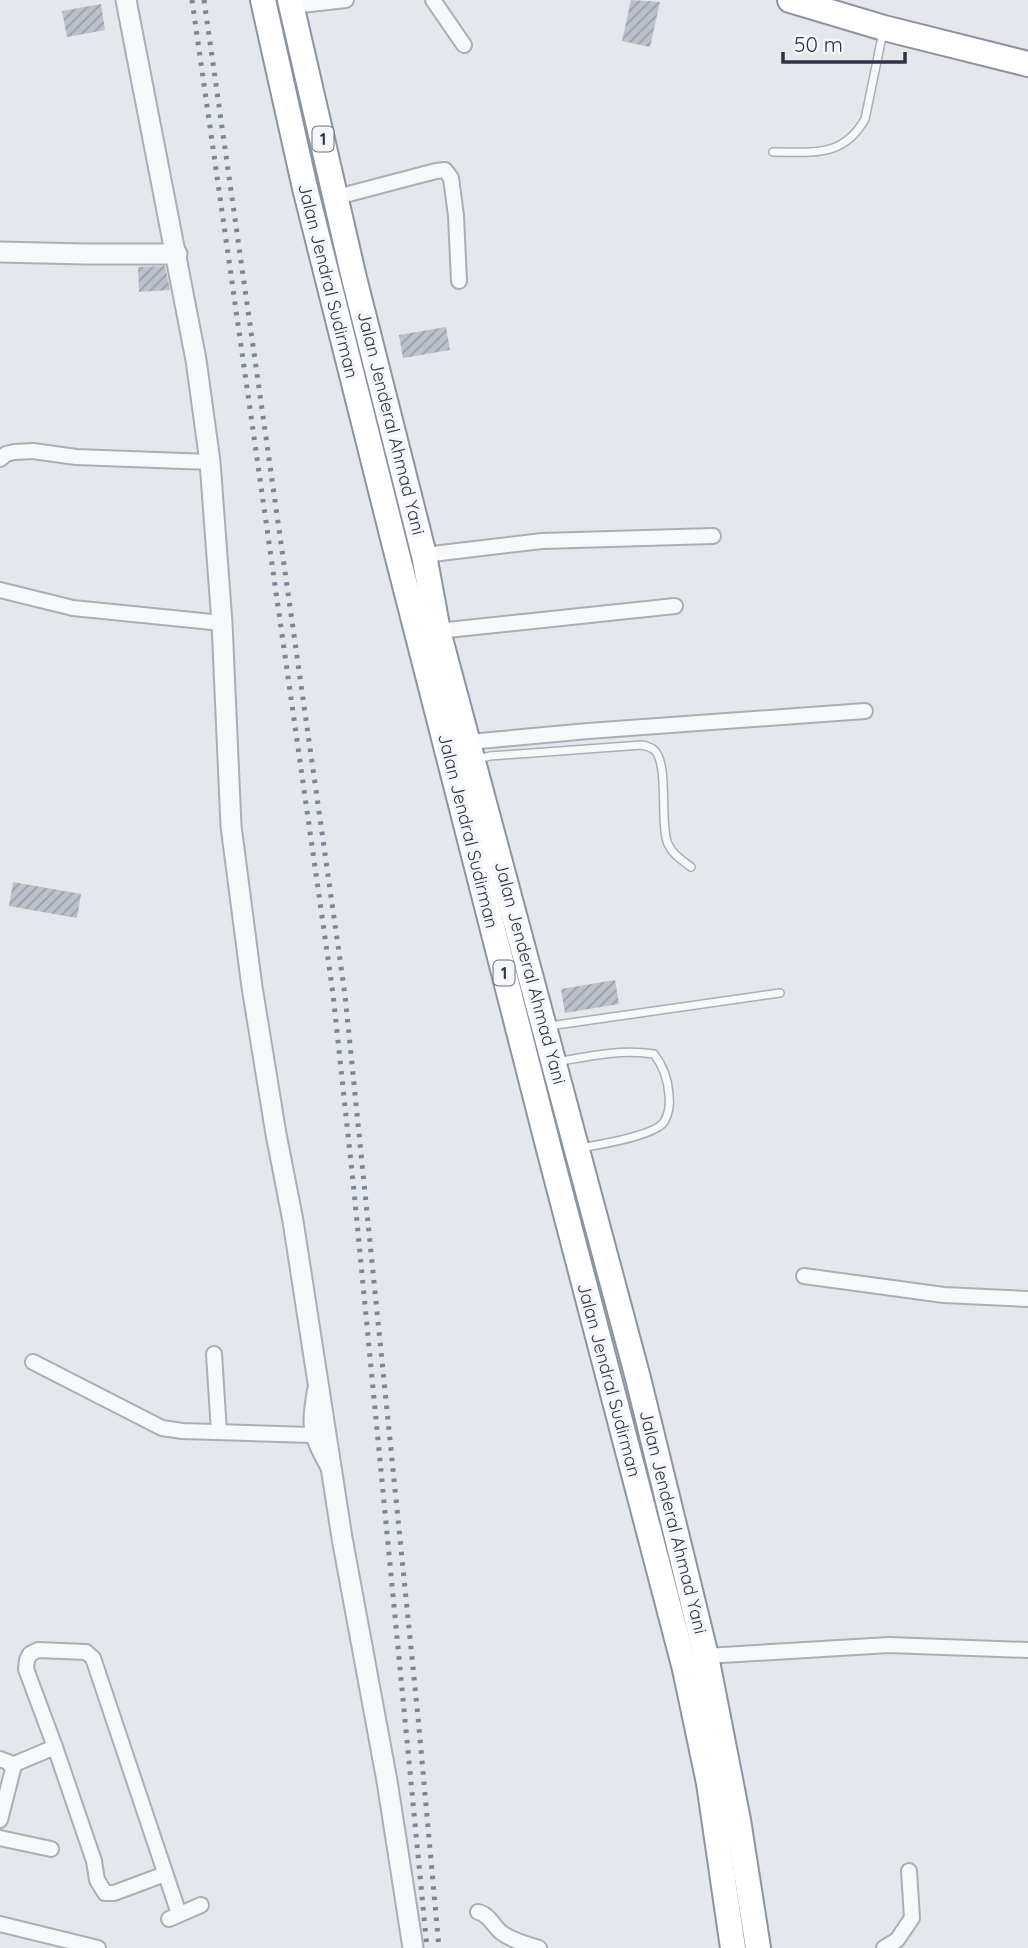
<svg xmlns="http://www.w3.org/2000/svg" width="1028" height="1948" font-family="Quicksand,sans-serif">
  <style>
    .building { fill: url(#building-hatch) }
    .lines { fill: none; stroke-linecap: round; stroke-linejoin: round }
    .service-casing { stroke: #a9aeb7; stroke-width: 10 }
    .minor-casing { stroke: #a9aeb7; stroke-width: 18 }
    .tertiary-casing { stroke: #a9aeb7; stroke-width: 23 }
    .trunk-casing { stroke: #8b94a3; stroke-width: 28 }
    .service { stroke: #f7f8fa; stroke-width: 7 }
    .minor { stroke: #f7f8fa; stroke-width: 14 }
    .tertiary { stroke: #f7f8fa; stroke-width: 19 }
    .trunk { stroke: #fff; stroke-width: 24 }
    .rail { stroke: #7d8696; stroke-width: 5; stroke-dasharray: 3.5 7; stroke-linecap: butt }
    .labels { text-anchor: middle; stroke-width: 7; stroke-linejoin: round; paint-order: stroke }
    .shield { fill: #f4f6f9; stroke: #676e7b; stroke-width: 2 }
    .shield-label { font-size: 16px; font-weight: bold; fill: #2b3445 }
    .street-label { font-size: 18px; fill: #2b3445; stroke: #f4f6f9 }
  </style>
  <defs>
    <pattern id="building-hatch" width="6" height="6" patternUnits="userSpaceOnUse" patternTransform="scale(1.75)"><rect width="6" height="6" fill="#bbc0ca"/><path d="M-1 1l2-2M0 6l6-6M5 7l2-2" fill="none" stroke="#989da6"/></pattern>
  </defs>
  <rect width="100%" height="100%" fill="#e4e7ec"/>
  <g class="building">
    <path d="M631,0L660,2L650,47L622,41Z"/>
    <path d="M101,4L105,30L67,37L62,11Z"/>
    <path d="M165,266L170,290L139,292L138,267Z"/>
    <path d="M446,327L450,350L403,358L399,335Z"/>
    <path d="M13,882L81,894L77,918L9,906Z"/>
    <path d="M615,980L619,1004L565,1013L561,989Z"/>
  </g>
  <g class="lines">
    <g class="service-casing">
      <g id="service">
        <path d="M773,152C813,152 843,158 865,119L883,32"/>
        <path d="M478,759L490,756L642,745C646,746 650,747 653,749C670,761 659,824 668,844C673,855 682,860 691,867"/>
        <path d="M549,1026L780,993"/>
        <path d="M556,1062C589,1056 621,1049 654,1054C664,1067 668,1079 669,1095C670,1104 669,1114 664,1122C654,1136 598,1145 580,1148"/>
      </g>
    </g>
    <g class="minor-casing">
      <g id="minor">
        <path d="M433,0L464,45"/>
        <path d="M292,6L346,0"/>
        <path d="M337,197L436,171L445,170L451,178L456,216L459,281"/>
        <path d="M0,459L6,454L14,452L33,451L76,457L210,462"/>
        <path d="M424,555L542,541L713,536"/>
        <path d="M0,590L73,608L222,623"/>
        <path d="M438,631L675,606"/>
        <path d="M469,742L588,731L865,711"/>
        <path d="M804,1276L944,1295L1028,1299"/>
        <path d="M214,1354L219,1432"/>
        <path d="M33,1362L162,1428L182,1431L312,1435"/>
        <path d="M315,1390C309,1428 309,1432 328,1467"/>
        <path d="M706,1656L889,1645L1028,1650"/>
        <path d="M0,1759L8,1762L13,1769L0,1820"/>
        <path d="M12,1765L55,1747"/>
        <path d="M0,1838L51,1849"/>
        <path d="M165,1874L114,1893H105L97,1880L94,1861L55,1747L26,1669L27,1660L30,1654L38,1650L86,1652L93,1658L179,1914"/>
        <path d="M478,1912C489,1914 493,1926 502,1933C513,1941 526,1944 539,1948"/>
        <path d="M169,1919L201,1905"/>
        <path d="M0,1924L98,1948"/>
        <path d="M884,1948L897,1940L912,1918L909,1871"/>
      </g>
    </g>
    <g class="tertiary-casing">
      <g id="tertiary">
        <path d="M126,0L196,360L210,462L222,623L231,826L252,987L276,1134L293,1221L342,1538L387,1781L413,1948"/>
        <path d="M0,252L86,254H177"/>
      </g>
    </g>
    <g class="trunk-casing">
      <g id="trunk">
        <path d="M263,0L305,188L396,550L550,1153L685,1669L709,1783L733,1948"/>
        <path d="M290,0L354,278L424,555L438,631L638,1378L706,1656L738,1820L758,1948"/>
        <path d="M790,0L884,28L1028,64"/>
      </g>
    </g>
    <use href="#service" class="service"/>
    <use href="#minor" class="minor"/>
    <use href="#tertiary" class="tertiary"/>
    <use href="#trunk" class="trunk"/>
    <g class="rail">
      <path d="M192,0L333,994L354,1191L427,1948"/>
      <path d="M204,0L345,995L418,1717L439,1948"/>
    </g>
  </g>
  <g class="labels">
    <g class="shield">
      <rect x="312.5" y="126.5" width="21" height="25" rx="5"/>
      <rect x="493.5" y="960.5" width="21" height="25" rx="5"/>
    </g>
    <g class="shield-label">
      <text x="323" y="145">1</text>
      <text x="504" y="979">1</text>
    </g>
    <g class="street-label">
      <text transform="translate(328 281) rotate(76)" y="6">Jalan Jendral Sudirman</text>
      <text transform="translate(391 423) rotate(76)" y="6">Jalan Jenderal Ahmad Yani</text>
      <text transform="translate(468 831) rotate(76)" y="6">Jalan Jendral Sudirman</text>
      <text transform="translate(530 973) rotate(75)" y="6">Jalan Jenderal Ahmad Yani</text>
      <text transform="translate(609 1380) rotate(75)" y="6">Jalan Jendral Sudirman</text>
      <text transform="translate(673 1522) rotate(76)" y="6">Jalan Jenderal Ahmad Yani</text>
    </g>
  </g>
  <path d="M783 52v10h122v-10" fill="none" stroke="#2b3445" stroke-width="3.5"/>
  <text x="794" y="52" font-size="21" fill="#2b3445" stroke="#f4f6f9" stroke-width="5" paint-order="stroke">50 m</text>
</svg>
